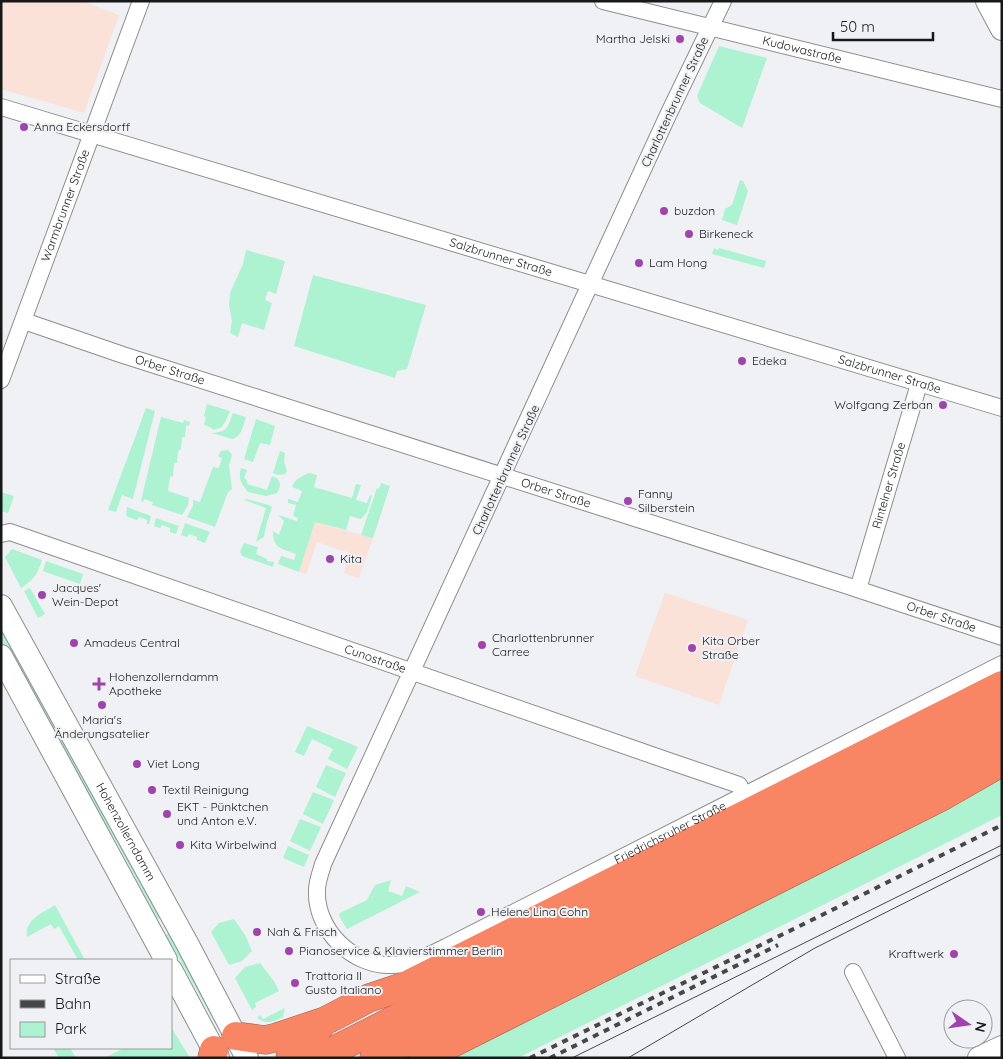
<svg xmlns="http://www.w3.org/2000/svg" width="1003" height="1059" font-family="Quicksand,sans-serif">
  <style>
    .education { fill: #fae2d8 }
    .green { fill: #adf2d1 }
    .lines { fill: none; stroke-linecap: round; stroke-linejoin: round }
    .street-casing { stroke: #8c8d90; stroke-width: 18 }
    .secondary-casing { stroke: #8c8d90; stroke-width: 24 }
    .highway-casing { stroke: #a95f49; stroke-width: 29 }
    .street { stroke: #fff; stroke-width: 16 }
    .secondary { stroke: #fff; stroke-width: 22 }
    .highway { stroke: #f88564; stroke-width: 28 }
    .tram { stroke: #464747; stroke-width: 1 }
    .rail { stroke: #464747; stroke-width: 4; stroke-dasharray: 6 6; stroke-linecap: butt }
    .poi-dot { fill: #a143ac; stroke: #f0f1f4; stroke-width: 2 }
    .labels { text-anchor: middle; stroke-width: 4; stroke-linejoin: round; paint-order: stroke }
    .poi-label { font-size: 12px; fill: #171818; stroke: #f0f1f4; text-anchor: start }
    .street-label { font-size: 12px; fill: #171818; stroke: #f0f1f4 }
  </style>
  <rect width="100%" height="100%" fill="#f0f1f4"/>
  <g class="education">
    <path d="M1,1H82L119,15L84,113L1,89Z"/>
    <path d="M315,522L373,538L359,578L344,573L350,553L317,542L306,574L299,572Z"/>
    <path d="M665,593L748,620L719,705L635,676Z"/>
  </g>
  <g class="green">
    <path d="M719,46L767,58L742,128L700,103L697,96Z"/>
    <path d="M740,180L743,181L748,191L737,225L722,220L725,209L732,205Z"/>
    <path d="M714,248L718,250L719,248L766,261L764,268L712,254Z"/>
    <path d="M246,250L285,261L276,294L268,291L265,300L272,303L264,330L242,323L238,337L230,333L232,321L229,305L230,293L243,264Z"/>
    <path d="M313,275L426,305L407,369L397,371L395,378L294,346Z"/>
    <path d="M207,404L230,411C225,421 224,431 212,429V428L204,425L206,417L204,416Z"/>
    <path d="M146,408L155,411L133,499L122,495L116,512L108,510Z"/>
    <path d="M233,413L246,417C243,426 242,435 233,439L211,433C228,432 227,428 233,413Z"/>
    <path d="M161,417L183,423L184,420L190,422L189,426L186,425L185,437H182L181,449L178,451L177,463H174L173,476L170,477L168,491L189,498L188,505L182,515L152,505L153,502L144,499L143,502L141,501Z"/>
    <path d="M256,419L275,426L270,445L260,443L253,462L244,459Z"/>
    <path d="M228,450L232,455L229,466L232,489L228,492L215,527L187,517L193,506V500L200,502L213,467L219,468L222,458L218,456L221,451Z"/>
    <path d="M280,451L285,453L284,462L287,471L285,474L278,475L273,473Z"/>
    <path d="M241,468L247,470L244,478L247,480V484L267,490L272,476C281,479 282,485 277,493L266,496L248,492C241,483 238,479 241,468Z"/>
    <path d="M309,473L317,475L314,487L352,498L356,484L361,485L356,500L367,503L370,495L372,496L367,512L361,519L350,516L346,530L315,522L299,572L278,564L281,556L294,560L296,554C281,548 273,549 273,531L279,535L284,521L278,515L297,521L298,518L293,516L296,505L288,503V499L298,502L302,491L292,487C295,479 302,476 309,473Z"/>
    <path d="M381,483L390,486L373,538L361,535L377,488L379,489Z"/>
    <path d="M1,492L14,496L8,513L1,511Z"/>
    <path d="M246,499L269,505L272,507L267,522L264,537L256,542L266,508L244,500Z"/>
    <path d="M127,507L151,516L149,524H147V520L139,517L137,520L126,516Z"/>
    <path d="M156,518L179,526L176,534L170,532V528L162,525L160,528L154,526Z"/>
    <path d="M185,523L210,532L205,543L197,540V537L189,534L187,537L181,535Z"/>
    <path d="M244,543L258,547L256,554L267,559V561L274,562L273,567L242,556L240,552Z"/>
    <path d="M12,549L42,560C38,573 34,580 21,588L5,557Z"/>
    <path d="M46,561L83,574L80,584L43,571Z"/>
    <path d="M30,588L45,614L38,618L24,591Z"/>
    <path d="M1,619L162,918L160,919L157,918L117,843L77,779L1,641Z"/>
    <path d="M307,726L358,747L347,769L328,759L333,749L312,739L304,756L295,752Z"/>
    <path d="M326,765L346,773L335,797L316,787Z"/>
    <path d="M1002,773V815L518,1058H449Z"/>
    <path d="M313,792L334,800L323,824L303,814Z"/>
    <path d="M300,819L321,827L310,851L290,841Z"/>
    <path d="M288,846L309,855L304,867L283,858Z"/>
    <path d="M391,880L388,891L402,896L406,886L420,892L347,929L339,916L340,913L367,900L375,885Z"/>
    <path d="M55,905L85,960H87H78L59,926L54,929L51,924L27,937C25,919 41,914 55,905Z"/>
    <path d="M234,919L245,935L252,951L242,961L229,965L211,932L219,923Z"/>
    <path d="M169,932L222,1023L216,1025L166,935Z"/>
    <path d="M260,963L274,981L279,991L255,1003L256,1007L252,1010L235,978L245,967Z"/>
    <path d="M285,1008L283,1017C273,1022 267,1025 257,1018L260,1015L263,1019Z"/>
    <path d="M171,1027L190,1058H104L124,1048H171Z"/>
    <path d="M53,1048H70L76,1058H59Z"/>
  </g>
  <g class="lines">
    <g class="street-casing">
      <g id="street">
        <path id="s1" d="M603,1L1002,99"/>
        <path id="s2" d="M723,1L668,115L323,864C321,872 317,881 317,890C315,930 353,967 393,965C414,964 432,954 450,945L1002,664"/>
        <path id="s3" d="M1,107L1002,408"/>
        <path id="s4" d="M24,321L123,355L845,585L1002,637"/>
        <path id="s5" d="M1,380L141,1"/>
        <path id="s6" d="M1,534L10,532L666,760L739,785L744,795"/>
        <path id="s7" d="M858,589L919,384"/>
        <path d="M853,972L897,1058"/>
      </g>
    </g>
    <g class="secondary-casing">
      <g id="secondary">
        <path d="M987,1L1002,29"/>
        <path id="s8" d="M1,606L188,945L247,1058"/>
        <path d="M1,656L166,960"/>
        <path d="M171,970L218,1058"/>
        <path d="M979,1058L1002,1047"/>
      </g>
    </g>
    <g class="highway-casing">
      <g id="highway">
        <path d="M236,1036L265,1040L274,1038L325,1021L369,998L405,986L1002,685"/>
        <path d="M212,1058L214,1050"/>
        <path d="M290,1058L320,1026"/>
        <path d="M319,1058L876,774L1002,708"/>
        <path d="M374,1058L885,798L1002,737"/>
        <path d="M423,1058L943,796L1002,762"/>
      </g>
    </g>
    <use href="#street" class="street"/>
    <use href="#secondary" class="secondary"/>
    <use href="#highway" class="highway"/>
    <g class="tram">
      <path d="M572,1058L1002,845"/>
      <path d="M628,1058L815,948L1002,854"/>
    </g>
    <g class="rail">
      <path d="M530,1058L820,916L1002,825"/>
      <path d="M550,1058L778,945"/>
    </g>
  </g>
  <g class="poi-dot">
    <circle cx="680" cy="39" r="5"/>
    <circle cx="24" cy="127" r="5"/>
    <circle cx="664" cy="211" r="5"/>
    <circle cx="689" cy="234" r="5"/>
    <circle cx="639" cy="263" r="5"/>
    <circle cx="742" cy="361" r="5"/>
    <circle cx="943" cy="405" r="5"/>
    <circle cx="628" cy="501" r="5"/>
    <circle cx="330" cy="559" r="5"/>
    <circle cx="42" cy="595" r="5"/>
    <circle cx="74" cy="643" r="5"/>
    <circle cx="482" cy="645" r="5"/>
    <circle cx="692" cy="648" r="5"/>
    <path d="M96.5 676.5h5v5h5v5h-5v5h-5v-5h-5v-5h5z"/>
    <circle cx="102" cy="705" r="5"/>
    <circle cx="137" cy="764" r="5"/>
    <circle cx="152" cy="790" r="5"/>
    <circle cx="167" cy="814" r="5"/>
    <circle cx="180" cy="845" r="5"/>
    <circle cx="481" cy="912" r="5"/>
    <circle cx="257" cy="932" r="5"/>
    <circle cx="289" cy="951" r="5"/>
    <circle cx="954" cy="954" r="5"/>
    <circle cx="295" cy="983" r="5"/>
  </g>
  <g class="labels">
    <g class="poi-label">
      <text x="670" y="43" text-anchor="end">Martha Jelski</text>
      <text x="34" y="131">Anna Eckersdorff</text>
      <text x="674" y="215">buzdon</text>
      <text x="699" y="238">Birkeneck</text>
      <text x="649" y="267">Lam Hong</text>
      <text x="752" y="365">Edeka</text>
      <text x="933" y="409" text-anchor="end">Wolfgang Zerban</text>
      <text x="638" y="498">Fanny<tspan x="638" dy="14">Silberstein</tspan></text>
      <text x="340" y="563">Kita</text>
      <text x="52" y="592">Jacques'<tspan x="52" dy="14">Wein-Depot</tspan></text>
      <text x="492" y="642">Charlottenbrunner<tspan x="492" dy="14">Carree</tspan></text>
      <text x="702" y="645">Kita Orber<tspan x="702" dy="14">Straße</tspan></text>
      <text x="84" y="647">Amadeus Central</text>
      <text x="109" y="681">Hohenzollerndamm<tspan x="109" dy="14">Apotheke</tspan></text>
      <text x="102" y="724" text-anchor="middle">Maria's<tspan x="102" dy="14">Änderungsatelier</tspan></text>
      <text x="147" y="768">Viet Long</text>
      <text x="162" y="794">Textil Reinigung</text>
      <text x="177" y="811">EKT - Pünktchen<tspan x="177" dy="14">und Anton e.V.</tspan></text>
      <text x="190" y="849">Kita Wirbelwind</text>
      <text x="491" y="916">Helene Lina Cohn</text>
      <text x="267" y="936">Nah &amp; Frisch</text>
      <text x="299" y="955">Pianoservice &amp; Klavierstimmer Berlin</text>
      <text x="944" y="958" text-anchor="end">Kraftwerk</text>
      <text x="305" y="980">Trattoria Il<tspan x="305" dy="14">Gusto Italiano</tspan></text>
    </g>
    <g class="street-label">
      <text dy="4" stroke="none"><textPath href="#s1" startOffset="205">Kudowastraße</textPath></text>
      <text transform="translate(675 102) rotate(-65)" y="4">Charlottenbrunner Straße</text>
      <text dy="4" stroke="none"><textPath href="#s5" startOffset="186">Warmbrunner Straße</textPath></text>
      <text dy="4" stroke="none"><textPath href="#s3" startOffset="522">Salzbrunner Straße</textPath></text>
      <text dy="4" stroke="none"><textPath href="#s4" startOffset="154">Orber Straße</textPath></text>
      <text dy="4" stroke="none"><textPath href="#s3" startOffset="928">Salzbrunner Straße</textPath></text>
      <text transform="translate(506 470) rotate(-65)" y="4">Charlottenbrunner Straße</text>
      <text dy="4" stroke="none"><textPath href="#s7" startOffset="108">Rintelner Straße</textPath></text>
      <text dy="4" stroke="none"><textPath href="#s4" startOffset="559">Orber Straße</textPath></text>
      <text dy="4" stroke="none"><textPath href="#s4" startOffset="964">Orber Straße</textPath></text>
      <text dy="4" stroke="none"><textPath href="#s6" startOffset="396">Cunostraße</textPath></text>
      <text dy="4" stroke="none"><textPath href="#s8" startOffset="258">Hohenzollerndamm</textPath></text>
      <text dy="4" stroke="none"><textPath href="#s2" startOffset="1405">Friedrichsruher Straße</textPath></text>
    </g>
  </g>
  <rect width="1003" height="1059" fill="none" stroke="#171818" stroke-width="5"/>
  <rect x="10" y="959" width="162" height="90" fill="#f0f1f4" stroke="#999a9c"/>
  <rect x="20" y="975" width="25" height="8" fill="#ffffff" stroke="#999a9c"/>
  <text x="55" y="984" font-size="15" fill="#171818">Straße</text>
  <rect x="20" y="1000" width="25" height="8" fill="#464747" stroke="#999a9c"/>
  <text x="55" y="1009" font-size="15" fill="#171818">Bahn</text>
  <rect x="20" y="1022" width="25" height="15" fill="#adf2d1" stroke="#999a9c"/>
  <text x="55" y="1034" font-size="15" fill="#171818">Park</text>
  <g transform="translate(968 1024) rotate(103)"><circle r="24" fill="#f0f1f4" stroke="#999a9c"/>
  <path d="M0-4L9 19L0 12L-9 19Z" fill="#a143ac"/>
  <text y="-8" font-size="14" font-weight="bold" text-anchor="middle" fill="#171818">N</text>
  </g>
  <path d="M833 32v8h100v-8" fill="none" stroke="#171818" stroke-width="2.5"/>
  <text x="840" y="32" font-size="15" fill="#171818" stroke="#f0f1f4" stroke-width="4" paint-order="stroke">50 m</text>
</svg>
